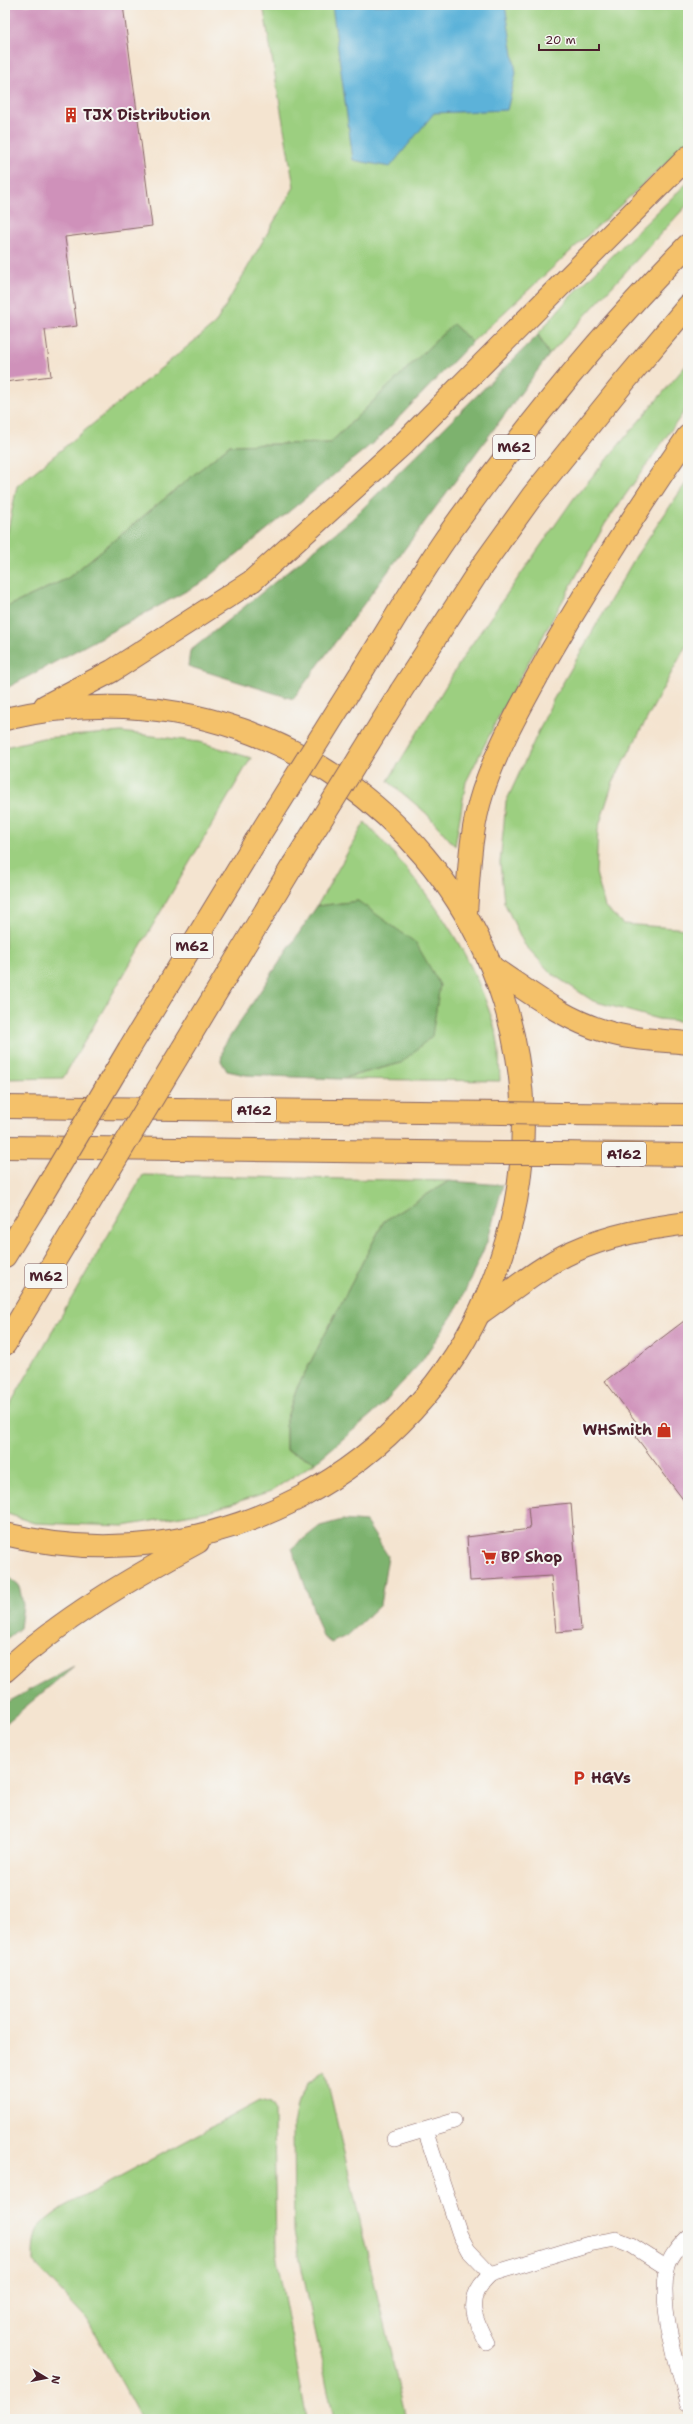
<svg xmlns="http://www.w3.org/2000/svg" width="693" height="2424" font-family="'Shantell Sans',sans-serif">
  <style>
    .green { fill: #9ccf80; stroke: #737756 }
    .forest { fill: #7db26e; stroke: #64684c }
    .water { fill: #5cb2d9; stroke: #536882 }
    .building { fill: #cf91ba }
    .lines { fill: none; stroke-linecap: round; stroke-linejoin: round }
    .street-casing { stroke: #866465; stroke-width: 16 }
    .highway-casing { stroke: #866465; stroke-width: 24 }
    .street { stroke: #fff; stroke-width: 15 }
    .highway { stroke: #f4c16a; stroke-width: 22 }
    .highway-bridge-casing { stroke: #866465; stroke-width: 24; stroke-linecap: butt }
    .highway-bridge { stroke: #f4c16a; stroke-width: 22 }
    .labels { text-anchor: middle; stroke-width: 4; stroke-linejoin: round; paint-order: stroke }
    .shield { fill: #f6f6f2; stroke: #7e6067; stroke-width: 1 }
    .shield-label { font-size: 14px; font-weight: bold; fill: #4a1f2b }
    .poi-label { font-size: 15px; font-weight: bold; fill: #4a1f2b; stroke: #f6f6f2; text-anchor: start }
  </style>
  <rect width="100%" height="100%" fill="#f6f6f2"/>
  <filter id="ink" filterUnits="userSpaceOnUse"><feTurbulence type="fractalNoise" baseFrequency=".025" numOctaves="2"/><feDisplacementMap in="SourceGraphic" scale="8" xChannelSelector="R" yChannelSelector="G"/><feConvolveMatrix kernelMatrix="1 2 1 2 8 2 1 2 1" color-interpolation-filters="sRGB"/></filter>
  <filter id="wash" filterUnits="userSpaceOnUse"><feTurbulence type="fractalNoise" baseFrequency=".012" numOctaves="4" result="noise"/><feDisplacementMap in="SourceGraphic" scale="16" xChannelSelector="R" yChannelSelector="G"/><feGaussianBlur stdDeviation="0.9" result="paint"/><feColorMatrix in="noise" values="0 0 0 0 0 0 0 0 0 0 0 0 0 0 0 0 0 1.4 0 .05"/><feComposite in="paint" operator="in"/></filter>
  <g filter="url(#wash)">
    <rect width="100%" height="100%" fill="#f4e4d0"/>
    <g class="green">
      <path d="M263,5H688V143L472,342L453,324L330,443L230,445L68,578L5,608V544L17,486L215,324L294,187Z"/>
      <path d="M688,182V204L549,355L538,334L568,299Z"/>
      <path d="M688,363V406L605,524L500,714L466,782L455,846L426,813L388,781L467,651L574,498Z"/>
      <path d="M688,480V642L613,782L598,829L596,873L605,907L623,924L688,929V1022L658,1019L593,1001L552,974L524,944L504,902L500,863L506,802L553,700L636,556Z"/>
      <path d="M121,732L200,742L251,758L63,1078L5,1079V747L43,738Z"/>
      <path d="M365,822C423,884 471,946 495,1029C500,1044 499,1064 500,1081L340,1079L401,1063L358,901L317,906Z"/>
      <path d="M143,1175L449,1181L384,1221L297,1388L286,1420V1450L316,1462L271,1491L209,1511L124,1526L34,1523L5,1513V1413Z"/>
      <path d="M325,2071L406,2419H334L294,2232L293,2124L298,2101L307,2084Z"/>
      <path d="M260,2101L270,2104L274,2110L276,2254L307,2419H141L87,2319L33,2262C33,2228 37,2226 64,2207Z"/>
    </g>
    <g class="forest">
      <path d="M453,324L472,342L380,437L203,582L5,689V608L68,578L230,445L330,443Z"/>
      <path d="M538,335L549,355L293,699L188,666L190,651L351,520Z"/>
      <path d="M358,901L416,943L440,985L432,1036L401,1063L340,1079L246,1075L227,1071L221,1061L223,1047L317,906Z"/>
      <path d="M449,1181L503,1185L487,1242L458,1307L421,1362L379,1408L316,1462L286,1450V1420L297,1388L384,1221Z"/>
      <path d="M342,1520L366,1522L388,1556L380,1605L348,1635L331,1643L323,1637L292,1548L320,1526Z"/>
      <path d="M5,1574L19,1585L23,1605L20,1628L5,1640Z"/>
      <path d="M74,1666L5,1724V1703Z"/>
    </g>
    <path class="water" d="M332,5H505L516,73L507,110L434,113L390,167L353,160Z"/>
    <g id="blocks">
      <g class="building">
        <path d="M5,5H123L152,226L65,237L77,326L45,330L51,376L5,382Z"/>
        <path d="M688,1318V1506L636,1437L643,1431L605,1381Z"/>
        <path d="M571,1503L581,1630L556,1632L551,1576L470,1581L467,1537L530,1529L528,1507Z"/>
      </g>
    </g>
  </g>
  <g filter="url(#ink)">
    <use href="#blocks" fill-opacity="0" stroke="#866465" stroke-width="1"/>
    <g class="lines">
      <g class="street-casing">
        <g id="street">
          <path d="M425,2130L460,2235L468,2250L491,2274"/>
          <path d="M394,2139L454,2121"/>
          <path d="M688,2237C679,2246 669,2257 667,2270C659,2307 677,2365 688,2402"/>
          <path d="M487,2343C472,2315 465,2297 491,2274L589,2244L616,2239L631,2245L667,2268"/>
        </g>
      </g>
      <g class="highway-casing">
        <g id="highway">
          <path d="M364,668C391,625 417,580 446,538C518,436 601,333 688,245"/>
          <path d="M401,691L482,566L533,495L625,381L688,306"/>
          <path d="M45,706L112,671L252,581L403,444L688,157"/>
          <path d="M5,719C344,639 623,973 488,1293C452,1380 384,1453 301,1497C210,1545 105,1559 5,1534"/>
          <path d="M466,913C469,872 470,830 483,791C499,743 525,699 549,655C592,580 639,507 688,436"/>
          <path d="M493,968C528,991 563,1019 604,1031C631,1040 660,1040 688,1043"/>
          <path d="M129,1049L255,842"/>
          <path d="M181,1051L293,865"/>
          <path d="M5,1107L503,1113"/>
          <path d="M561,1114L688,1115"/>
          <path d="M5,1147L502,1153"/>
          <path d="M560,1153L688,1155"/>
          <path d="M5,1256L35,1207"/>
          <path d="M480,1313C509,1293 539,1267 572,1252C609,1235 649,1228 688,1223"/>
          <path d="M5,1344L87,1207"/>
          <path d="M5,1671C62,1618 130,1579 198,1542"/>
        </g>
      </g>
      <use href="#street" class="street"/>
      <use href="#highway" class="highway"/>
      <g class="highway-bridge-casing">
        <g id="highway-bridge">
          <path d="M255,842L364,668"/>
          <path d="M293,865L401,691"/>
          <path d="M503,1113L561,1114"/>
          <path d="M502,1153H560"/>
          <path d="M35,1207L129,1049"/>
          <path d="M87,1207L181,1051"/>
        </g>
      </g>
      <use href="#highway-bridge" class="highway-bridge"/>
    </g>
  </g>
  <defs>
    <g id="building-bare" transform="scale(1.2)"><path d="M-4-6H4V6H1V3H-1V6H-4ZM-2.5-4.3h1.7v1.8h-1.7ZM.8-4.3h1.7v1.8H.8ZM-2.5-1h1.7V.8h-1.7ZM.8-1h1.7V.8H.8Z" fill="#c8321e" stroke="#f6f6f2" stroke-width="2.5" paint-order="stroke"/></g>
    <g id="shop-bare" transform="scale(1.2)"><path d="M-5-2.5h2.3a2.7 3.5 0 0 1 5.4 0H5L5.5 6h-11ZM-1.5-2.5h3a1.5 2.3 0 0 0-3 0Z" fill="#c8321e" stroke="#f6f6f2" stroke-width="2.5" paint-order="stroke"/></g>
    <g id="supermarket-bare" transform="scale(1.2)"><path d="M-6-5.5h2.5l.6 2H6L4.5 2H-2.5L-4.4-4H-6ZM-1.5 3.2a1.3 1.3 0 1 0 .1 0ZM3 3.2a1.3 1.3 0 1 0 .1 0Z" fill="#c8321e" stroke="#f6f6f2" stroke-width="2.5" paint-order="stroke"/></g>
    <g id="parking-bare" transform="scale(1.2)"><path d="M-3.5-5.5H1a3.5 3.5 0 0 1 0 7H-1V5.5H-3.5ZM-1-3.4V-.6H.8a1.4 1.4 0 0 0 0-2.8Z" fill="#c8321e" stroke="#f6f6f2" stroke-width="2.5" paint-order="stroke"/></g>
  </defs>
  <g fill-rule="evenodd">
    <use href="#building-bare" x="71" y="115"/>
    <use href="#shop-bare" x="664" y="1430"/>
    <use href="#supermarket-bare" x="489" y="1557"/>
    <use href="#parking-bare" x="579" y="1778"/>
  </g>
  <g class="labels">
    <g class="shield">
      <rect x="493" y="435" width="42" height="24" rx="3"/>
      <rect x="171" y="934" width="42" height="24" rx="3"/>
      <rect x="232" y="1098" width="44" height="24" rx="3"/>
      <rect x="602" y="1142" width="44" height="24" rx="3"/>
      <rect x="25" y="1264" width="42" height="24" rx="3"/>
    </g>
    <g class="shield-label">
      <text x="514" y="452">M62</text>
      <text x="192" y="951">M62</text>
      <text x="254" y="1115">A162</text>
      <text x="624" y="1159">A162</text>
      <text x="46" y="1281">M62</text>
    </g>
    <g class="poi-label">
      <text x="83" y="120">TJX Distribution</text>
      <text x="652" y="1435" text-anchor="end">WHSmith</text>
      <text x="501" y="1562">BP Shop</text>
      <text x="591" y="1783">HGVs</text>
    </g>
  </g>
  <rect width="693" height="2424" fill="none" stroke="#f6f6f2" stroke-width="20"/>
  <g transform="translate(46 2378) rotate(100)" stroke="#f6f6f2" stroke-width="3" paint-order="stroke">
  <path d="M0-3L7 15L0 10L-7 15Z" fill="#4a1f2b"/>
  <text y="-6" font-size="11" font-weight="bold" text-anchor="middle" fill="#4a1f2b">N</text>
  </g>
  <path d="M539 44v6h60v-6" fill="none" stroke="#4a1f2b" stroke-width="2"/>
  <text x="545" y="44" font-size="12" fill="#4a1f2b" stroke="#f6f6f2" stroke-width="3" paint-order="stroke">20 m</text>
</svg>
